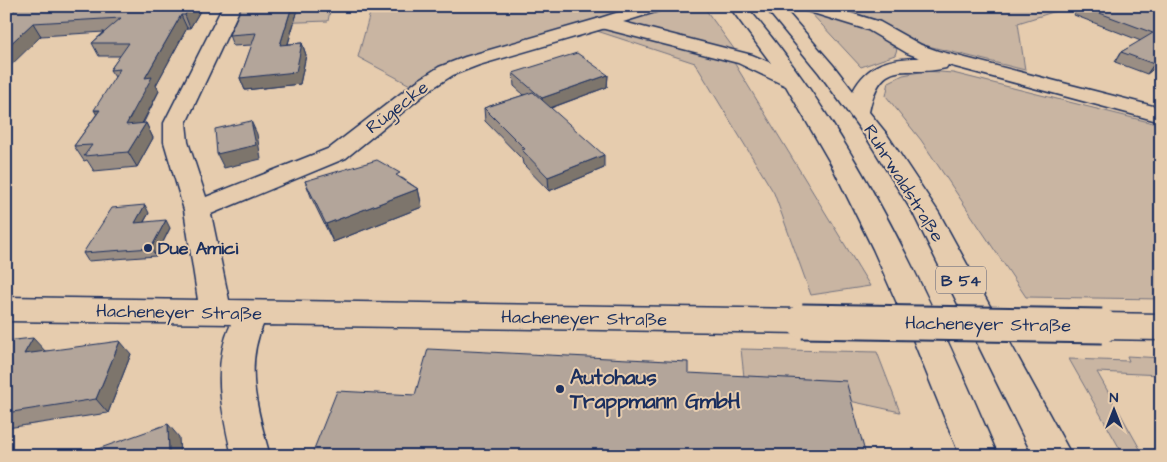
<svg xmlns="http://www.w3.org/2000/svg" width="1167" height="462" font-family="'Architects Daughter',sans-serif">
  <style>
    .green { fill: #c9b5a2; stroke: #727280 }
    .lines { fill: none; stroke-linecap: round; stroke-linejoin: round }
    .minor-casing { stroke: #1b2f5e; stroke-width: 3 }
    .highway-casing { stroke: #1b2f5e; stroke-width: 3 }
    .minor { fill: #e6ccae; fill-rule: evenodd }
    .highway { fill: #e6ccae; fill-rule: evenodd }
    .minor-bridge-casing { stroke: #1b2f5e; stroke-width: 37; stroke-linecap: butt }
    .minor-bridge { stroke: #e6ccae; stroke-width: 33 }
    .wall { fill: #9a8e84; stroke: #1b2f5e }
    .shaded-wall { fill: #7d746c; stroke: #1b2f5e }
    .building { fill: #b3a59a; stroke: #1b2f5e }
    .poi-dot { fill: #1b2f5e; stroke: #e6ccae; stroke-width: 2 }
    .labels { text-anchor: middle; stroke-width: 4; stroke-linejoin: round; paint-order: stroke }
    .shield { fill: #e6ccae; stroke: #585e76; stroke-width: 1 }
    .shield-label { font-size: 16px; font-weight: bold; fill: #1b2f5e }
    .street-label { font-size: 18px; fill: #1b2f5e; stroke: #e6ccae }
    .poi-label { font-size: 18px; font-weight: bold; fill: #1b2f5e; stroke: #e6ccae; text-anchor: start }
    .near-poi-label { font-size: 21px; font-weight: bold; fill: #1b2f5e; stroke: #e6ccae; text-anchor: start }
  </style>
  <rect width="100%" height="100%" fill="#e6ccae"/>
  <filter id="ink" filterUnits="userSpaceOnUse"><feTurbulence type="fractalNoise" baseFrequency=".02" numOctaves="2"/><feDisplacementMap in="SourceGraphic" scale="10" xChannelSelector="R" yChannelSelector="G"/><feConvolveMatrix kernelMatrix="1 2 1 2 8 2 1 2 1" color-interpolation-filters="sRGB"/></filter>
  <g filter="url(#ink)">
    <g class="green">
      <path d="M301,6H331L328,21L273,23L296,17V13L303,11Z"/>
      <path d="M431,6H703L737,53L727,51L870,286L811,295L774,193L695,63L594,30L412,86L358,57L370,13Z"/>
      <path d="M832,6H1072L1018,23L1025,70L924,45L878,20Z"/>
      <path d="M808,10L861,25L897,49L895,55L861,67Z"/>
      <path d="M926,71L953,73L1161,125V299L1026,297L921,140L886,96L889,82L903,75Z"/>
      <path d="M741,349L877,352L900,412L836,398L746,396Z"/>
      <path d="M1127,356L1161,358V375L1097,372L1144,456H1124L1069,359L1129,361Z"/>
    </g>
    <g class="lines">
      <g class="minor-casing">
        <g id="minor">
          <path d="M223,6H241L186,123L188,142L206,197L330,148L417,81L439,67L465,57L597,19L603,18L609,19L612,23L609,27L479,65L453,75L431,89L346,158L211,214L229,300L802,309L813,312L818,321L813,330L802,333L263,325C244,367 258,413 270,456H232C222,412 211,367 231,324L6,321V297L198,300L184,210L164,142V123Z"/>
          <path d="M1102,313L1161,314V340L1102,339L1091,335L1086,326L1091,317Z"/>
        </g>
      </g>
      <g class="highway-casing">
        <g id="highway">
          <path d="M638,6H664L662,10L623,22L752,55L771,63L729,6H746C858,137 931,299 998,456H960L912,337L873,249L831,164L786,86L738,63L597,27L594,23L597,19Z"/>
          <path d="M764,6H782L833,65L853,91C868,63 890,58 920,58L907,53L868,30L803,10L801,6H828L880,22L921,45L938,51L1161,108V122L948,65L946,68C905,78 882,54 869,112L886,133L939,213L1072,456H1033L913,213L868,140L819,73Z"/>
        </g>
      </g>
      <use href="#minor" class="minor"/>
      <use href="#highway" class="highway"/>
      <g class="minor-bridge-casing">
        <path id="minor-bridge" d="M802,321L1102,326"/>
      </g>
      <use href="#minor-bridge" class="minor-bridge"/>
    </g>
    <g class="wall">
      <path d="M19,6H203L190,28H187L156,85L159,91L143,124L146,123L153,138L137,167L94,171L87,160L84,161L74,146L96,115L115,77L110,70L120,56H99L92,43L104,32L41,36Z"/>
      <path d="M242,6H299L288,44L302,43L306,55L300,84L245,90L240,78L252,45L233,46L229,35Z"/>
      <path d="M1079,6H1161V63L1147,74L1115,62L1121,52L1141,41L1074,15Z"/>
      <path d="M513,73L608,75L607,87L551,108L604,168L549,191L523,164L522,159L485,121L484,108L524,95L514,86Z"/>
      <path d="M402,178L418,189L422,207L333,242L312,199L305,181Z"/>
      <path d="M149,213L144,222L170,228L156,256L88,261L83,253Z"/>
      <path d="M6,341L45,351L131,354L108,413L7,428L6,427Z"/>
    </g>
    <g class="shaded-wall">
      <path d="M190,6H203L190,28L185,15Z"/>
      <path d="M292,6H299L284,57L280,45Z"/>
      <path d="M181,15L187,28L156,85L159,91L134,139L126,125L145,78Z"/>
      <path d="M33,23L41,36L6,70V48Z"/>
      <path d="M302,43L306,55L300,84L245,90L240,78Z"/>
      <path d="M1161,58V63L1147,74L1154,64Z"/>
      <path d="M608,75L607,87L542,111V98Z"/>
      <path d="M94,110H100L102,124Z"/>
      <path d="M251,121L257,134L261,159L224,168L217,154Z"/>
      <path d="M146,123L153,138L137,167L128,152Z"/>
      <path d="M604,155V168L549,191L548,177Z"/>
      <path d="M418,189L422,207L333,242L326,224Z"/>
      <path d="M145,205L149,213L139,230L135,223Z"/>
      <path d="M166,220L170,228L156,256L151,248Z"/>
      <path d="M33,338L46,352L24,354Z"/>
      <path d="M120,341L131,354L108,413L96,399Z"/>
      <path d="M168,424L179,437L180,456H169Z"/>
    </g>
    <g class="building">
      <path d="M19,6H190L185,15H181L145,78L152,77L126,125L146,123L128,152L84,156L92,145L74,146L100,110H94L120,69L110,70L129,43H92L121,18L33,23L6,48V17Z"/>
      <path d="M242,6H292L280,45L302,43L296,72L240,78L256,33L229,35Z"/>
      <path d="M1081,6H1161V58L1154,64L1121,52L1153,33Z"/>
      <path d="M577,53L608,75L542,98L513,73Z"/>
      <path d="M533,92L604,155L548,177L522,150L525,149L484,108Z"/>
      <path d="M251,121L256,145L217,154L215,129Z"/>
      <path d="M377,160L400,173L396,175L418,189L326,224L305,181Z"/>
      <path d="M145,205L135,223L166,220L151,248L83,253L112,208Z"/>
      <path d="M33,338L24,354L120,341L96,399L6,413V341Z"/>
      <path d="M428,349L688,362V373L846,381L866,456H334L312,454L337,391L415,395Z"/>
      <path d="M168,424L169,456H78Z"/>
    </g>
  </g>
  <g class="poi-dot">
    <circle cx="148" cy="248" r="5"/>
    <circle cx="560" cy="389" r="5"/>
  </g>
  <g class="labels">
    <rect class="shield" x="936" y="266.5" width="50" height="27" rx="4"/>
    <g class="shield-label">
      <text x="961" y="286">B 54</text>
    </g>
    <g class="street-label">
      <text transform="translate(397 107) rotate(-38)" y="6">Rügecke</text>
      <text transform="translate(904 183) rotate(58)" y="6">Ruhrwaldstraße</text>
      <text transform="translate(179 312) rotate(1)" y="6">Hacheneyer Straße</text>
      <text transform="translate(584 318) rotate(1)" y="6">Hacheneyer Straße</text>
      <text transform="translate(988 324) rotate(1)" y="6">Hacheneyer Straße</text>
    </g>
    <g class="poi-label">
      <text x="158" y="254">Due Amici</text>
    </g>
    <g class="near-poi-label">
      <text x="570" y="384">Autohaus<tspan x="570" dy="24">Trappmann GmbH</tspan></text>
    </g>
  </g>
  <rect width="1167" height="462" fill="none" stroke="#e6ccae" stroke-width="25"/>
  <rect x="12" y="12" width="1142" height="437" fill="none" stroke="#1b2f5e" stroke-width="2" filter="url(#ink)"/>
  <g transform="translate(1114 410)" stroke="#e6ccae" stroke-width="4" paint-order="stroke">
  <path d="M0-4L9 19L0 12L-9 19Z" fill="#1b2f5e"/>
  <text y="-8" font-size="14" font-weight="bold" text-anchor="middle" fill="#1b2f5e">N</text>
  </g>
</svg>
